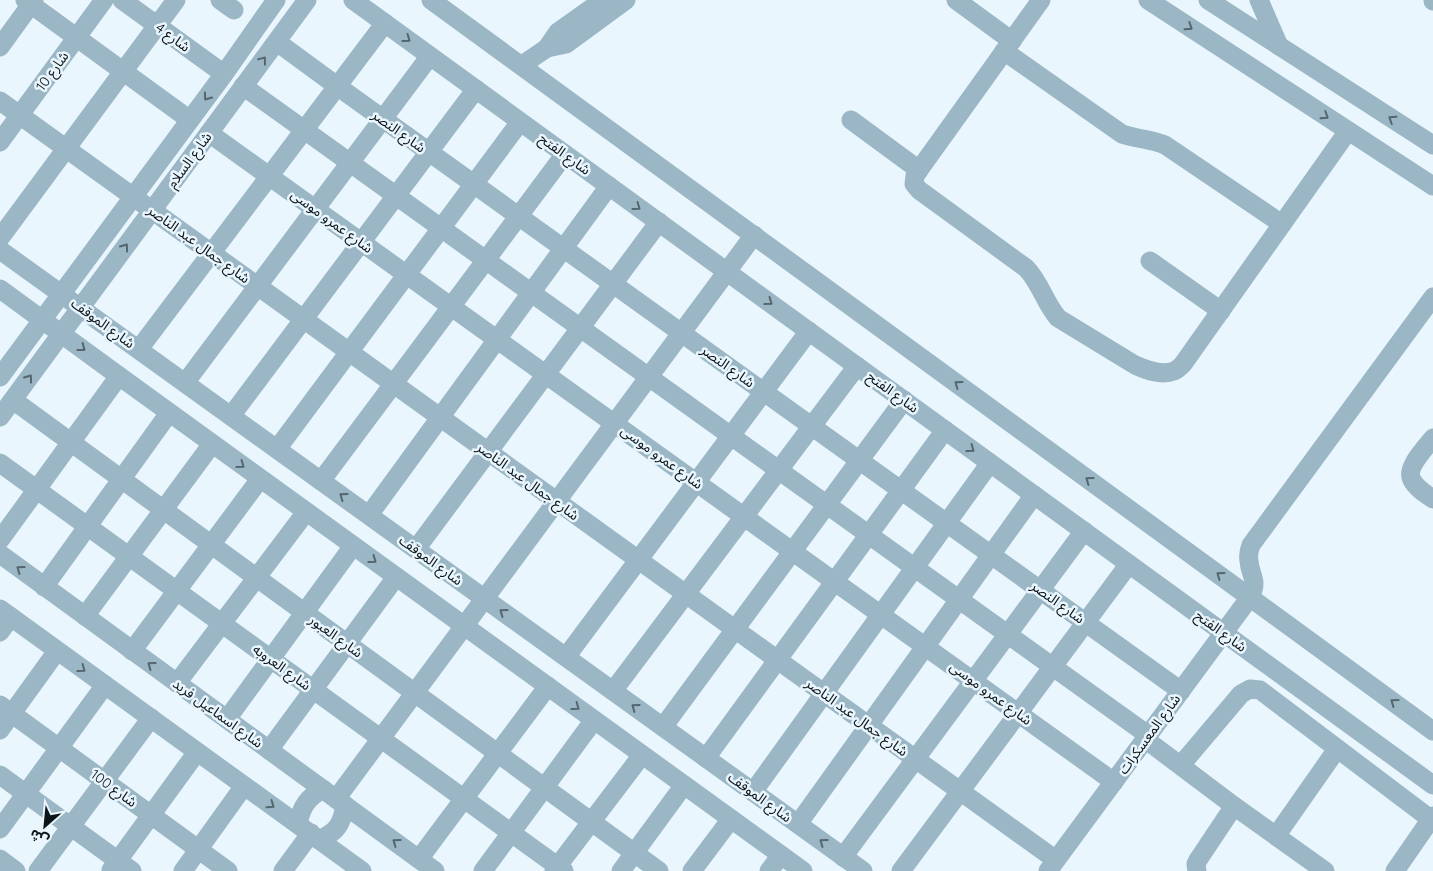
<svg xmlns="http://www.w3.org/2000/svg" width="1433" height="871" font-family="Quicksand,'Noto Sans Arabic',sans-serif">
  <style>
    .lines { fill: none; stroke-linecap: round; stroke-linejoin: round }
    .minor { stroke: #9bb6c4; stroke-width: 19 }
    .oneway { stroke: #54666e }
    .labels { text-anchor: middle; stroke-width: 5; stroke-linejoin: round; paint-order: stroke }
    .street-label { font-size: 14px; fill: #0d1519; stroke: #e9f6fe }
  </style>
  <rect width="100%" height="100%" fill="#e9f6fe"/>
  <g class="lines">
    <g class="minor">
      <path d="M25,0L190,120"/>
      <path d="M122,0L224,74"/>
      <path d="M220,0L234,10"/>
      <path d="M353,0L1433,785"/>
      <path d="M431,0L1433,731"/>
      <path d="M956,0L1012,41"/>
      <path d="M1041,0L919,170L915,176L914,184L919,190L1026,268C1040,282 1045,303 1058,318L1135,365C1146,370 1161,376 1174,371C1177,370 1181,366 1183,364L1348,131"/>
      <path d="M1148,0L1433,186"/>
      <path d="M1208,0L1433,145"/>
      <path d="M1259,0L1279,46"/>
      <path d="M1433,0V1"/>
      <path d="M277,42L337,86L1181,691"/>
      <path d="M0,47L34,0"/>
      <path d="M547,48L558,32L603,0"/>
      <path d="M1004,51L1122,134C1136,139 1151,139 1165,145L1282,224"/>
      <path d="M522,65L547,48L566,44L626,0"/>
      <path d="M243,86L1148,735"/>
      <path d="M0,101L1056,860"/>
      <path d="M851,120L919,170"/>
      <path d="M209,133L1114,782"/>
      <path d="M0,142L104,0"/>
      <path d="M0,238L176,0"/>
      <path d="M0,250L863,871"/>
      <path d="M1150,261L1221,311"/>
      <path d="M0,289L119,376L803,871"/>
      <path d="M139,349L385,23"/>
      <path d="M0,377L224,74L276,0"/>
      <path d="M185,383L430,56"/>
      <path d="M13,400L659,871"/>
      <path d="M231,416L476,89"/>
      <path d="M0,417L307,0"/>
      <path d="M1433,438C1426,447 1405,468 1412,480C1416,488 1426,494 1433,499"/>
      <path d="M277,449L520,122"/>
      <path d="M0,463L564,871"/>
      <path d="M321,481L565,154"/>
      <path d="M369,515L609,186"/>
      <path d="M0,540L119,376"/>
      <path d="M416,549L659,222"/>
      <path d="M0,554L435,871"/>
      <path d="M44,587L169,413"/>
      <path d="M0,609L362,871"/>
      <path d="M85,616L212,444"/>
      <path d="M0,632L11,617"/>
      <path d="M132,651L260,479"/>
      <path d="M566,657L809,331"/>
      <path d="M177,683L306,512"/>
      <path d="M613,691L857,366"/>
      <path d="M0,705L228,871"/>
      <path d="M227,719L353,546"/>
      <path d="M663,727L904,400"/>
      <path d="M0,730L57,651"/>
      <path d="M1145,739L1234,806L1325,871"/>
      <path d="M269,750L396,577"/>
      <path d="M706,758L945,430"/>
      <path d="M1181,765L1241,694L1250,689L1260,690L1433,821"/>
      <path d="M0,775L132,871"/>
      <path d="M753,792L990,463"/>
      <path d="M336,799L754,235"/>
      <path d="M298,824C301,807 308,797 323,789"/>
      <path d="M798,824L1034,495"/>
      <path d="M0,829L105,685"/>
      <path d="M1276,836L1337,749"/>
      <path d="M319,840C337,832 342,824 345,805"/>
      <path d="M843,857L1084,531"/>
      <path d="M0,859L16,871"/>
      <path d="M419,859L548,686"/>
      <path d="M111,870L197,752"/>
      <path d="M38,871L151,718"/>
      <path d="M183,871L244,786"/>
      <path d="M283,871L311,833"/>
      <path d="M483,871L594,720"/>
      <path d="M554,871L642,755"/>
      <path d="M621,871L684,785"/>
      <path d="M692,871L731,819"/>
      <path d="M769,871L781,855"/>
      <path d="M901,871L1129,564"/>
      <path d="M1048,871L1250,597C1259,580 1250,576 1249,561C1248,555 1249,550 1251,545L1433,297"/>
      <path d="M1197,871L1196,864L1198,860L1234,806"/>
      <path d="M1395,871L1433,816"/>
    </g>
  </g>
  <defs><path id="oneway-chevron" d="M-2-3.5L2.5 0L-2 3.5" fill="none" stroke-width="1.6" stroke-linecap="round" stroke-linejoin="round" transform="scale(1.25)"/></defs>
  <g class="oneway">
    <use href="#oneway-chevron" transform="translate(1189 27) rotate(33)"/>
    <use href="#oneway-chevron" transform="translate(407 39) rotate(36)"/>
    <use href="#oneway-chevron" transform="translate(263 60) rotate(-53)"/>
    <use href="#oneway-chevron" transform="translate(207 97) rotate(126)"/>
    <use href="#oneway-chevron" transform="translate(1325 116) rotate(33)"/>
    <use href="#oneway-chevron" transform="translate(1392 119) rotate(-147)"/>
    <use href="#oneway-chevron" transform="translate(637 207) rotate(36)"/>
    <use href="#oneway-chevron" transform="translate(125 247) rotate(-54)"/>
    <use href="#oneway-chevron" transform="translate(769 302) rotate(36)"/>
    <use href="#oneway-chevron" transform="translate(82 348) rotate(37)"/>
    <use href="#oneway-chevron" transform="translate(29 378) rotate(-54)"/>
    <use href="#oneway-chevron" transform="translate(958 384) rotate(-144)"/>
    <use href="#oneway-chevron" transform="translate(971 449) rotate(36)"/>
    <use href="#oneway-chevron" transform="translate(241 465) rotate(36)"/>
    <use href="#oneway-chevron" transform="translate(1089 480) rotate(-144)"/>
    <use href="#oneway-chevron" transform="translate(343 496) rotate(-144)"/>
    <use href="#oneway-chevron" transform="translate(373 560) rotate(36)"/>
    <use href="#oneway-chevron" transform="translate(20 569) rotate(-144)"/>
    <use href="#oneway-chevron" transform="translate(1220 575) rotate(-144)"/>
    <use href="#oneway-chevron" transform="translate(503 612) rotate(-144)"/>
    <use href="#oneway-chevron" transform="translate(151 665) rotate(-144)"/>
    <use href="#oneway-chevron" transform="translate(82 669) rotate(36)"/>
    <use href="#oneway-chevron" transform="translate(1394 702) rotate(-144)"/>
    <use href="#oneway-chevron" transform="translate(576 707) rotate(36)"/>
    <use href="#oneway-chevron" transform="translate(635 707) rotate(-144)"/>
    <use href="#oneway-chevron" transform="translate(271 805) rotate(35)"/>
    <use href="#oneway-chevron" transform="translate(396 842) rotate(-144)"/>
    <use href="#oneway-chevron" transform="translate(823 842) rotate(-144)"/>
  </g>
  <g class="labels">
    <g class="street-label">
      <text transform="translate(173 37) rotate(36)" y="5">شارع 4</text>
      <text transform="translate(52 71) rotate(-54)" y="5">شارع 10</text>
      <text transform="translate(399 131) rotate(36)" y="5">شارع النصر</text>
      <text transform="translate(565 154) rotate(36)" y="5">شارع الفتح</text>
      <text transform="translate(189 160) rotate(-54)" y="5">شارع السلام</text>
      <text transform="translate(332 221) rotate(36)" y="5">شارع عمرو موسى</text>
      <text transform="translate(199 244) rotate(36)" y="5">شارع جمال عبد الناصر</text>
      <text transform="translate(103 323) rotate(36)" y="5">شارع الموقف</text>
      <text transform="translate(728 366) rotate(36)" y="5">شارع النصر</text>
      <text transform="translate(893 392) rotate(36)" y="5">شارع الفتح</text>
      <text transform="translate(662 457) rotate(36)" y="5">شارع عمرو موسى</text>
      <text transform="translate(528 481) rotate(36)" y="5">شارع جمال عبد الناصر</text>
      <text transform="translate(431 560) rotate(36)" y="5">شارع الموقف</text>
      <text transform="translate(1058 602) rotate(36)" y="5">شارع النصر</text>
      <text transform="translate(1221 631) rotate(36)" y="5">شارع الفتح</text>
      <text transform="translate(336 636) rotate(36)" y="5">شارع العبور</text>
      <text transform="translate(282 667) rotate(36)" y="5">شارع العروبه</text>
      <text transform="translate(991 693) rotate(36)" y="5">شارع عمرو موسى</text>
      <text transform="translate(218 713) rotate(36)" y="5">شارع اسماعيل فريد</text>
      <text transform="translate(857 717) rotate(36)" y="5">شارع جمال عبد الناصر</text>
      <text transform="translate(1149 734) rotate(-54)" y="5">شارع المعسكرات</text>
      <text transform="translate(114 788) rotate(36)" y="5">شارع 100</text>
      <text transform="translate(760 797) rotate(36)" y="5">شارع الموقف</text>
    </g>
  </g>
  <g transform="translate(45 826) rotate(207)" stroke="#e9f6fe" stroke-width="4" paint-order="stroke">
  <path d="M0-4L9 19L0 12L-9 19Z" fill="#0d1519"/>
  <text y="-8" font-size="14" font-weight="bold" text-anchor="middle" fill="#0d1519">ش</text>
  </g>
</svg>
